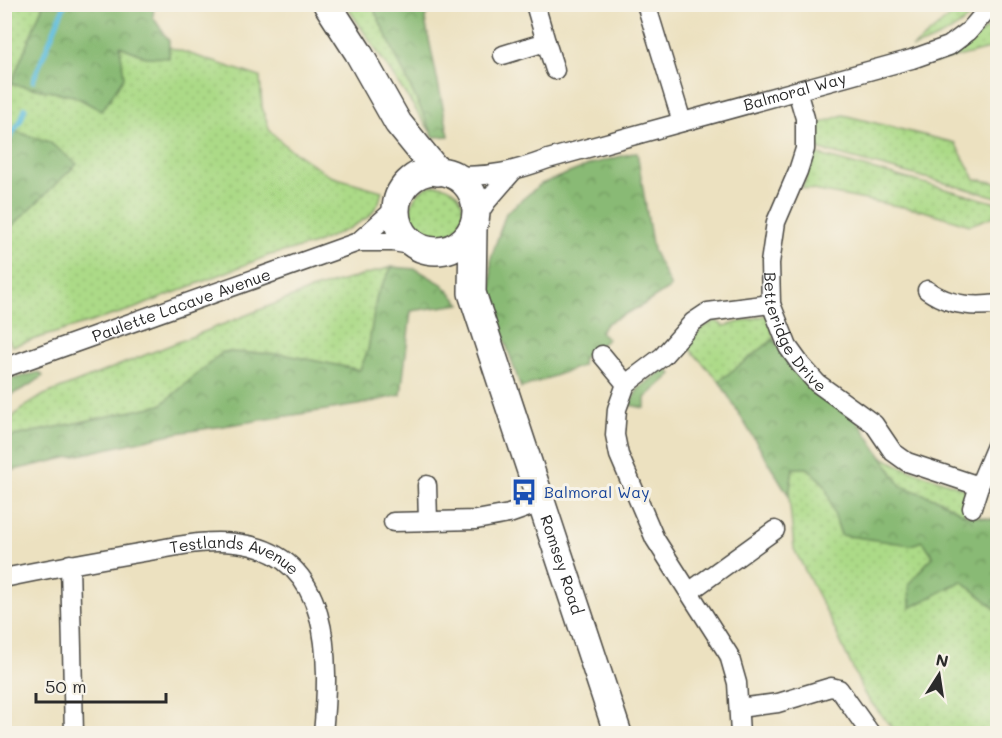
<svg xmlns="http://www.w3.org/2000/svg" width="1002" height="738" font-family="Mali,sans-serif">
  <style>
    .grass { fill: url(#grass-dots); stroke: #6c8259; stroke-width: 1.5 }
    .forest { fill: url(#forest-crowns); stroke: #5a7250; stroke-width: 1.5 }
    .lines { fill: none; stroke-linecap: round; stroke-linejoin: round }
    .stream { stroke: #5fbddd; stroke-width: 5 }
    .minor-casing { stroke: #484641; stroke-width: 21 }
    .primary-casing { stroke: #484641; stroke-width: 30 }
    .minor { stroke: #fff; stroke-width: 18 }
    .primary { stroke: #fff; stroke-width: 27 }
    .labels { text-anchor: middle; stroke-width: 6; stroke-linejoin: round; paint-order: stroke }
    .street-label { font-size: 16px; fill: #2b2b2b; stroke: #f7f3e8 }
    .transit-label { font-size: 16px; fill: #164399; stroke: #f7f3e8; text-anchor: start }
  </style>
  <defs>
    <pattern id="grass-dots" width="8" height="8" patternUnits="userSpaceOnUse" patternTransform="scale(1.5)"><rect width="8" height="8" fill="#acda87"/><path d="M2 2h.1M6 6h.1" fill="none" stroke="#94bb75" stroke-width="1.8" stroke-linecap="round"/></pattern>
    <pattern id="forest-crowns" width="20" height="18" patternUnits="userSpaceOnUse" patternTransform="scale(1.5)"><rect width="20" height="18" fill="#89ba74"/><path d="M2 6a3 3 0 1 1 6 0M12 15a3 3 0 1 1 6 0" fill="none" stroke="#70975f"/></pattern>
  </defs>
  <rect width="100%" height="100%" fill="#f7f3e8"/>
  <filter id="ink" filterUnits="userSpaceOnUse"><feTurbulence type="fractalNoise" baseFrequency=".0167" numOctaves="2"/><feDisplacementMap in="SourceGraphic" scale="12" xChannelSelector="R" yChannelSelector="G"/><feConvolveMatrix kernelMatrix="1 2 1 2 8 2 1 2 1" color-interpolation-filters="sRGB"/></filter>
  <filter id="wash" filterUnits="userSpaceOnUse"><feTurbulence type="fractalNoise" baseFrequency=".008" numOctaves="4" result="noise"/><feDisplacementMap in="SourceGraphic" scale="24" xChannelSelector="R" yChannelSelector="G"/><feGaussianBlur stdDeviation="1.35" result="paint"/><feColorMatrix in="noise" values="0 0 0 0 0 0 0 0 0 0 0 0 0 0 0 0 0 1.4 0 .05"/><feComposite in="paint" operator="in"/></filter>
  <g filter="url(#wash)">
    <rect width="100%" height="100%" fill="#ece1c0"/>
    <g class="grass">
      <path d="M5,5H43L11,84L75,96L102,111L120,46L146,57H169V47L260,77L262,107L270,131L287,147L330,176L382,191L379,202L370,216L348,229L312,245L270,255L133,309L12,346L5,332V233L76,164L49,142L5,128Z"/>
      <path d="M346,5H372L434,137Z"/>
      <path d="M964,5H981C963,27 939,39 912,48Z"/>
      <path d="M987,28L997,29V47L934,63L960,49Z"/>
      <path d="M843,115L955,143L975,179L997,183V197L817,149L816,125Z"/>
      <path d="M816,154L997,203V215L970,225L924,211L802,188Z"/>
      <circle cx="437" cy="211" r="26"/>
      <path d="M392,267L377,295L368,350L360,370L282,354L223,352L161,405L5,438C4,416 28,405 44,395L310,290Z"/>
      <path d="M767,315L774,339L719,381L687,346L702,328L715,321L725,326Z"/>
      <path d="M882,457L902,467L960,487L967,492L968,501L964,514L939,500L901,486Z"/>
      <path d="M793,468H808L825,485L841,535L923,540L933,556L909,584L962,581L997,610V733H896L865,695L830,619L794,549L789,496Z"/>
    </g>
    <g class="forest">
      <path d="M43,5H154L153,17L169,41V58L146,57L120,46L124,77L102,111L74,96L11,84Z"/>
      <path d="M372,5H430L425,20L449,136L434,137Z"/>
      <path d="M5,128L49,142L77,164L5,233Z"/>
      <path d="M637,152L653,250L671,287L643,305L607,323L600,332L608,339L583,358L582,366L521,388L492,303L491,258L506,213L541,184L592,164Z"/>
      <path d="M392,267L416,269L442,284L461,304L411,311L401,395L358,405L171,434L5,472V438L161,405L223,352L282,354L360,370L368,350L377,295Z"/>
      <path d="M774,339L783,354L856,418L901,486L939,500L964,514L997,520V610L962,581L910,608L909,584L933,556L923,541L911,545L841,535L825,485L808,468H793L789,496L719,381Z"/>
      <path d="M666,368L672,374L645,398V408L629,405L639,388Z"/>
      <path d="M39,372L43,376L32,384L5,398V381Z"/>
    </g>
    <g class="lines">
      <g class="stream">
        <path d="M33,81L65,4"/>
        <path d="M4,147L21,120L25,108"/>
      </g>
    </g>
  </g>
  <g filter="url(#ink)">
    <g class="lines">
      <g class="minor-casing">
        <g id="minor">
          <path d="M646,4L682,122"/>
          <path d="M546,42L555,70"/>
          <path d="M503,55L546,42L535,4"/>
          <path id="s1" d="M797,91L805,118V149L798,171L776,222L770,263L771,304L788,347L801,365L817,383L874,424L893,452L907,462L979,486L998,441"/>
          <path id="s2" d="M454,175C490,178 515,171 548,159L912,59L949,46L969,31L992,4"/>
          <path d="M475,219L487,201L513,171"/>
          <path d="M358,242L397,207"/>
          <path d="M927,290C948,305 971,308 998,304"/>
          <path d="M602,355L626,384"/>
          <path id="s3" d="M4,368L358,242H393L417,246"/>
          <path d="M427,485L428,521"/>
          <path d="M972,508L979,486"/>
          <path d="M393,522L476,520L509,514L540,503"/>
          <path d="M70,564L74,734"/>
          <path id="s4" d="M4,578C51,568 97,560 144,552C174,547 205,539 235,543C333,553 330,660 323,734"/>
          <path d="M689,592L775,530"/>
          <path d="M739,708L778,703L831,687L839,689L871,734"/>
          <path d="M740,734L737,683L729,655L655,539L619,455L615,435L617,409L626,384L663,356L693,322L708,312L771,304"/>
        </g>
      </g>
      <g class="primary-casing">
        <g id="primary">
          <path d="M327,4L358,52L398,123L438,172"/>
          <circle cx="436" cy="211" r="40"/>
          <path id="s5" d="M473,227L472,293L618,734"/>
        </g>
      </g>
      <use href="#minor" class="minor"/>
      <use href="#primary" class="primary"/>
    </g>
  </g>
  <defs>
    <g id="bus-bare" transform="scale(2.07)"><path d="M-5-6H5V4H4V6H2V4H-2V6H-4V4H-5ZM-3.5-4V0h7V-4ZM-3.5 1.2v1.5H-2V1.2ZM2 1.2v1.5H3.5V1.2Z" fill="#1a4fb4" stroke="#f7f3e8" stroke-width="2.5" paint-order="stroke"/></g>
  </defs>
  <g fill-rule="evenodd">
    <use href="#bus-bare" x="524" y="492"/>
  </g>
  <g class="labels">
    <g class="street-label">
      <text dy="6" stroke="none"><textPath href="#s2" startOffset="352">Balmoral Way</textPath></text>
      <text dy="6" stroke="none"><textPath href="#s3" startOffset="188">Paulette Lacave Avenue</textPath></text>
      <text dy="6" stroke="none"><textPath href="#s1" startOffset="255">Betteridge Drive</textPath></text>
      <text dy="6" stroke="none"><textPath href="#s4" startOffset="236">Testlands Avenue</textPath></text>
      <text dy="6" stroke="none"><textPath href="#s5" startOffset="352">Romsey Road</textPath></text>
    </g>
    <g class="transit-label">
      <text x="544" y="498">Balmoral Way</text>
    </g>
  </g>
  <rect width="1002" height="738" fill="none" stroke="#f7f3e8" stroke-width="24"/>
  <g transform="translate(939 675) rotate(12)" stroke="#f7f3e8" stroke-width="4.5" paint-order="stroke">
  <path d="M0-4.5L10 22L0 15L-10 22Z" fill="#2b2b2b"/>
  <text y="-9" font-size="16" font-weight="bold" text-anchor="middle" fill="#2b2b2b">N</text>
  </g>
  <path d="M36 693v9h130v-9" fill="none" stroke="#2b2b2b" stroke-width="3"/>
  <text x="45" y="693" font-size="18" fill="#2b2b2b" stroke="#f7f3e8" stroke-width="4.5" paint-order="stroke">50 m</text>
</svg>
